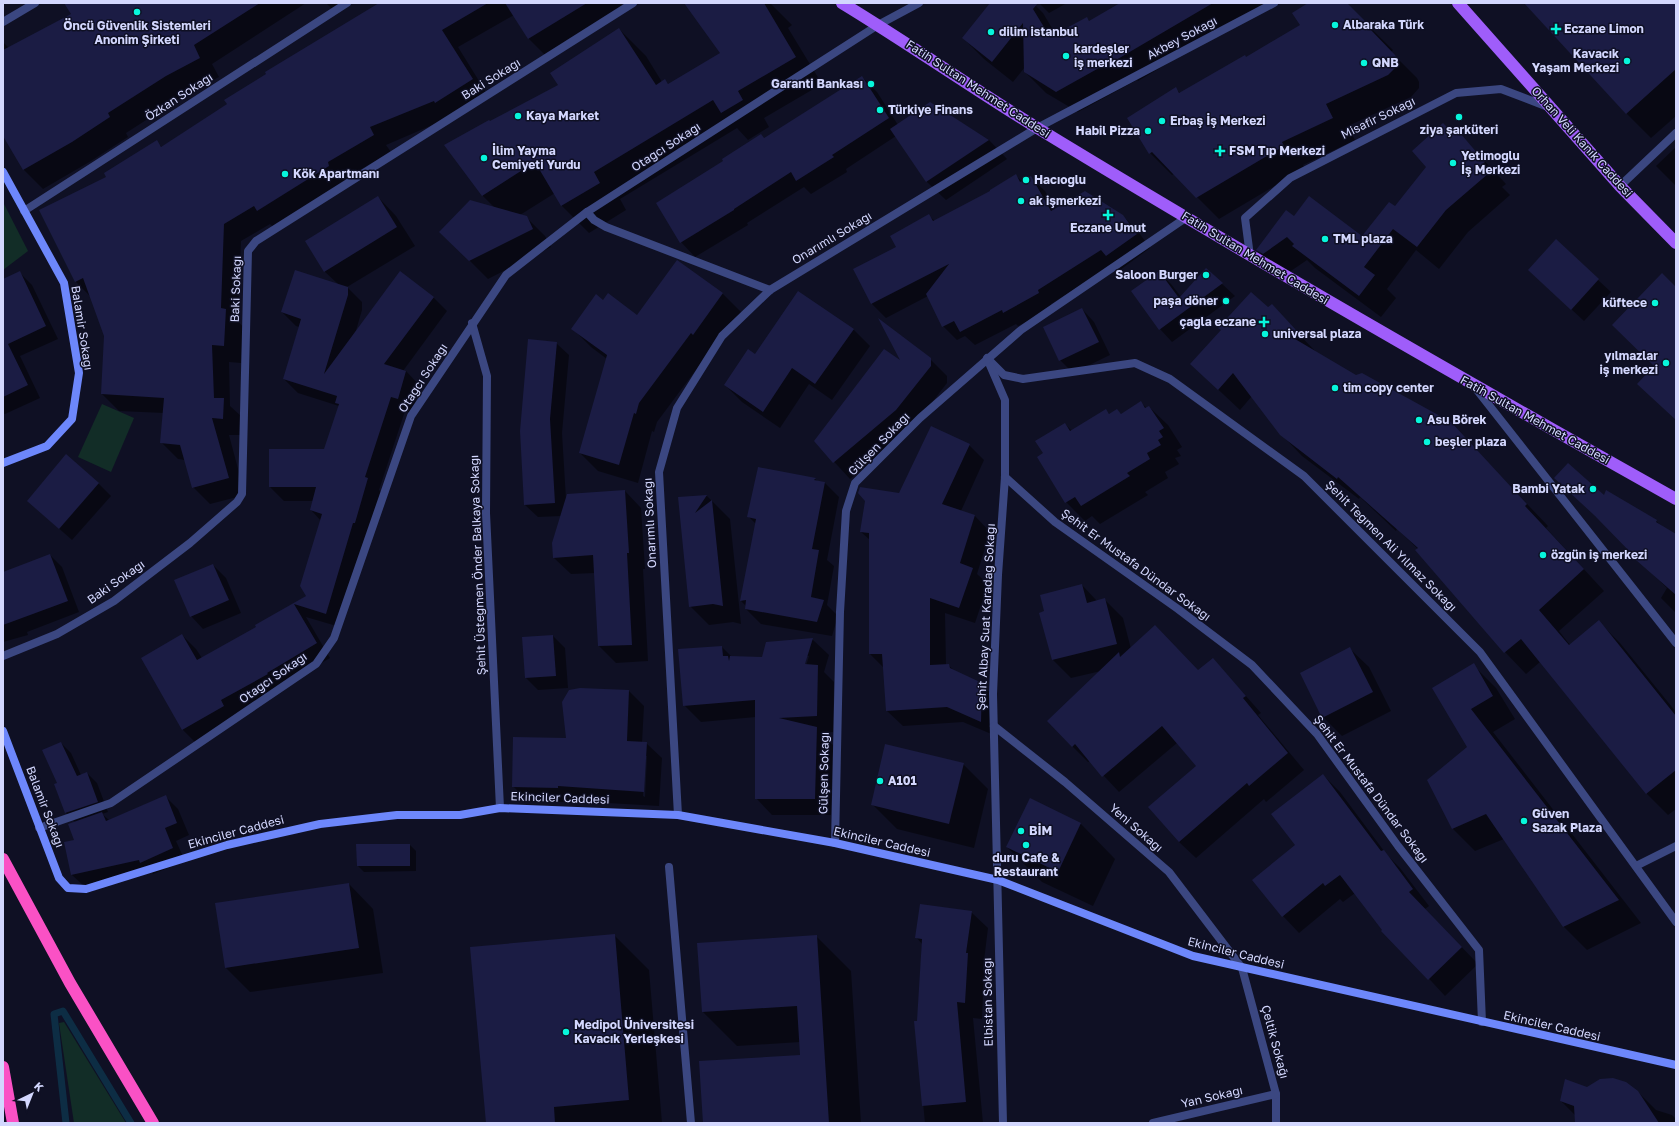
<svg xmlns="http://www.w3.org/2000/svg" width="1679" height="1126" font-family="'Golos Text',sans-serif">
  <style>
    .green { fill: #122d27 }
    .shadow { fill: #0007; fill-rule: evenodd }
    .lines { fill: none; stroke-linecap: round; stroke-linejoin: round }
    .stream { stroke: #0d2d44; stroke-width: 7 }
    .building { fill: #1b1c44 }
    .street { stroke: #3b4781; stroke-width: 8 }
    .secondary { stroke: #6d87fb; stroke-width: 8 }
    .primary { stroke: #9f5dfa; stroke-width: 12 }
    .highway { stroke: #fa51c5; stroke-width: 12 }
    .poi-dot { fill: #07f6dc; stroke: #0f1024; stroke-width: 1.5 }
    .labels { text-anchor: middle; stroke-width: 3; stroke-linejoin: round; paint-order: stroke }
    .poi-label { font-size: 12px; font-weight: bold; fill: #d3d7fe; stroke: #0f1024; text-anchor: start }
    .street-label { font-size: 12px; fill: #d3d7fe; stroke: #0f1024 }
  </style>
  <rect width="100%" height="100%" fill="#0f1024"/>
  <g class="green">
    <path d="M3,202L28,251L3,270Z"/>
    <path d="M102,404L134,418L111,472L78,457Z"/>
    <path d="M64,1022L126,1123H74L59,1023Z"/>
  </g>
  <g class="shadow">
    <path d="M73,3H306L212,64L219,77L185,95L126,133L128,137L91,161L43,189L24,170L3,134V42L9,48L72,14Z"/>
    <path d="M326,3H352L336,13Z"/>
    <path d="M381,3H621L624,8L546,56L529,39L514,15L458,47L489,97L451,117L386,145L391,152L344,179L346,183L274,228L270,224L241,241L238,321L243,327L241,363L229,362L230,406L241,416L240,435H229L245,495L210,504L193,487L185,460L178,459L161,442L164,413L119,411L102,394L105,336L91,297L76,282L107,177L156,142L162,147Z"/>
    <path d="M685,3H770L792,25L788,28L822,84L764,118L769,127L748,140L737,128L620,199L626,210L589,233L562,206L555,193L520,215L526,217L545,236L551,247L488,279L459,250L495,208L482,195L490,122L559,85L619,29L646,56L662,82L665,80L669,85L722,53Z"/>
    <path d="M991,3H1033L1043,13L1056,35L1087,18L1090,22L1122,3H1274L1241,20L1138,81L1137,80L1078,112L1046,93L1025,72V67L1013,82L984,59L963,38Z"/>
    <path d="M1039,3H1067L1049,13Z"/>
    <path d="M1309,3H1345L1393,50L1391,52L1417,78L1419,82V88L1411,97L1348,126L1355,140L1303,165L1305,168L1219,219L1174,174L1172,175L1150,153L1176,89L1180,93L1247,58L1301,25Z"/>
    <path d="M1532,3H1676V116L1651,138L1627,114L1528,6Z"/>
    <path d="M862,77L877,92L898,125L930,103L989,140L1007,159L946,200L927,182L896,136L846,169L847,172L811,194L804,187L747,223L748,225L695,257L681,242L764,138Z"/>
    <path d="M1454,128L1506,184L1502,187L1510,195L1468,232L1439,269L1416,250L1387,289L1396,298L1381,317L1315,268L1307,260L1285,275L1279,271L1257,250L1294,218L1362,237L1395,207L1427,167L1450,131Z"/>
    <path d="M1676,147V186L1656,166Z"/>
    <path d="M1016,176L1023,182L1031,178L1045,191L1055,209L1122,215L1137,230L1150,248L1120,270L1115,264L1051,304L1053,308L1018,326L1016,324L975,345L965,336L957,340L943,326L928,296L886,318L872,304L854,270L897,248L929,216L935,221L992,191Z"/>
    <path d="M378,197L396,216L415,246L347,287L362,302V310L355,334L433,297L447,311L403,371H406L420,386L412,413L405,411L379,490L382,493L340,627L306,617L330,658L280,687L281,689L234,715L238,720L197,744L183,730L142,658L182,635L196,649L202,658L258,627L257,625L307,596L321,521L311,510L313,501H284L270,487L325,450L339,406L298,393L284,379L299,327L296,326L282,312L338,284L324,271Z"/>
    <path d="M1556,241L1611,292L1584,321L1529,270Z"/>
    <path d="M1206,269L1235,296L1172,342L1160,329L1159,272L1171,284L1181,297Z"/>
    <path d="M20,273L32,285L58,339L20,356L40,398L5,414L3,413V280Z"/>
    <path d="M722,293L741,312L712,353L710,351L657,422L654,432L652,431L638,483L598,471L580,453L607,359L591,347L573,329L603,301L638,316Z"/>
    <path d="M1271,305L1316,352L1356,377L1450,423L1548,526L1546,528L1604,591L1559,631L1570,645L1599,622L1620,643L1676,712V809L1668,815L1647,794L1540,662L1526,674L1505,652L1416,550L1418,549L1397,529L1396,531L1360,497L1359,499L1302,456L1281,434L1252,396L1240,410L1191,364Z"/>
    <path d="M1082,309L1094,322L1110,355L1073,373L1060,360Z"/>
    <path d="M853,329L870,346L832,400L809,384L780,428L742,402L725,385L755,355Z"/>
    <path d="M556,343L569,355L562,433L566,499L625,491L641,508L645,569H643L648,661L616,663L599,646L595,573L571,574L554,558L561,516L538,517L525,505Z"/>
    <path d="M930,359L947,376V383L913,427L850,479L815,441L903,363Z"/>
    <path d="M1141,403L1147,408L1149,407L1168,425L1182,447L1177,450L1181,456L1175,458L1179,464L1165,472L1168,478L1145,492L1148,495L1100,524L1092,516L1085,521L1066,502L1045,454L1065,424L1072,431L1106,410L1110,415L1117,410L1122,415Z"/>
    <path d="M969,445L984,460L961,511L975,516L990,532L977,574L988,584L975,623L945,613L946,665H948L955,671L981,684L997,699L996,736L963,722L903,726L887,711L884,668L870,654V540L861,532L900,494Z"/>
    <path d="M758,468L815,479L817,481L824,482L839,497L827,560L834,566L827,605L838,616L832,636L761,624L746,609V606L741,601L756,524L749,517Z"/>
    <path d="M1555,478L1604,497L1656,521L1663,527L1676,535V613L1661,598L1667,588L1638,560L1639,559L1613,533Z"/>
    <path d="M98,483L111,496L72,540L28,501Z"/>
    <path d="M707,496L730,519L741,624L733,622L709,625L690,606L679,498Z"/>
    <path d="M50,555L62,567L79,612L27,632L28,635L3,642V573Z"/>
    <path d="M213,565L226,578L241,613L203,629L191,616Z"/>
    <path d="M1082,585L1097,601L1104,599L1123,618L1131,649L1198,671L1213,659L1261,713L1258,715L1304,770L1266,802L1264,799L1196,858L1179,842L1197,766L1177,743L1119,792L1090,761L1088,762L1072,746L1101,671L1071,678L1053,660L1045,612Z"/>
    <path d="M553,636L565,648L568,688L538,690L526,678Z"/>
    <path d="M812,639L829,655L824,672L834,682L833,732L820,733L833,745L831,815H772L756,798V717L701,722L684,705L722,647L732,657L762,658ZM807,656H809L805,669H803Z"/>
    <path d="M1350,649L1369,667L1391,711L1342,736L1323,717Z"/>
    <path d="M1473,665L1496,688L1515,719L1493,732L1641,923L1587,950L1564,927L1504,839L1475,851L1452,828L1468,747Z"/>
    <path d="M629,691L644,706L642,743H646L662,758L659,806L573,801V802H528L513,786L567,739ZM645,756H647L645,797L643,796Z"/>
    <path d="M61,743L71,753L81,775L87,773L97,783L108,812L102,814L109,820L165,796L178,809L189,835L176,841L185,861L153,874L151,872L85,887L72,875L65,843L76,841L75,822L66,813L58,783Z"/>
    <path d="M963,764L988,789L974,848L897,829L872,804Z"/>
    <path d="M1323,775L1340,792L1387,855L1400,868L1429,906L1425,909L1478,964L1445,996L1384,930L1355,893L1343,902L1340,899L1299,933L1283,916L1296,846Z"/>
    <path d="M1030,800L1081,824L1115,859L1093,906L1042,882L1007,847Z"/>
    <path d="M410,845L416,851V871L364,872L358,866Z"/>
    <path d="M349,884L373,909L383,973L250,992L226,968Z"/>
    <path d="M971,912L988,928L983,969L984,971L982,1019L973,1018L983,1123H925L915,1022H918L922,944L917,938Z"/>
    <path d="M614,935L649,970L662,1123H487Z"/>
    <path d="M816,936L851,971L861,1123H704L801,1056L800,1042L737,1046L703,1012Z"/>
    <path d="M1637,1091L1656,1110L1672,1115L1676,1119V1123H1576L1575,1115L1561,1101Z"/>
  </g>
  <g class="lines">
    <path class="stream" d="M66,1123L54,1014L63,1011L131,1123"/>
  </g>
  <g class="building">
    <path d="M64,3H260L194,45L200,58L166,76L108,113L110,117L72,142L23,170L3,136V50L71,14Z"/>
    <path d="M379,3H488L442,30L473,79L435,103L434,101L370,127L374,135L328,162L329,166L257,211L254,206L224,224L221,308L226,309L224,346L212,345L214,398H224L223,419L212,418L229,478L192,488L180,445L160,443L164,398L101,394L104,336L83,278L75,282L39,210L106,177L104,173L157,140L161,147L227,104L224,100L266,74L265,72Z"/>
    <path d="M505,3H587L528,39Z"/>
    <path d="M684,3H764L796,57L738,91L743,100L721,113L713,100L594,172L600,183L561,206L535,162L482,196L444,145L489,120L490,121L558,85L550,73L619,28L656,85L665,79L668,84L720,53Z"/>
    <path d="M990,3H1038L1033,9L1050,37L1087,17L1089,21L1120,3H1213L1116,60L1115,59L1056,92L1024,72L1023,23L992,62L962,38Z"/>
    <path d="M1308,3H1347L1372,28L1370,29L1395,55L1397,59V66L1388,75L1326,104L1333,118L1282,142L1284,146L1196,198L1152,152L1149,154L1127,118L1176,87L1179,93L1245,55L1246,57L1300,25L1292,13Z"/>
    <path d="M1524,3H1676V69L1626,114Z"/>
    <path d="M862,76L889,118L832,155L834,157L796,181L791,172L734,209V210L680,243L656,203L723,161L722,159L761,134L764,138Z"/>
    <path d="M930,102L989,140L926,182L890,129Z"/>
    <path d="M1443,123L1450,130L1454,126L1485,162L1481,165L1489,173L1446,210L1417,247L1393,229L1364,267L1375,275L1359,296L1292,246L1294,244L1287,237L1263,254L1256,250L1286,210L1294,216L1309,196L1362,236L1389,202L1395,206L1426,167L1412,151Z"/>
    <path d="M1016,174L1020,182L1031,176L1051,211L1085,191L1123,215L1137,234L1106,256L1101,250L1038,290L1039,293L1003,313L1002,310L960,332L954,321L942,327L926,294L949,264L871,304L853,269L896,247L890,236L929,214L933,221L990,191V190Z"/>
    <path d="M378,196L397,227L324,272L305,241Z"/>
    <path d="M470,200L527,216L533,229L469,261L439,232Z"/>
    <path d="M1556,239L1599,279L1571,310L1528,270Z"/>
    <path d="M677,260L723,293L693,335L691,333L639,403L636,414L634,413L619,465L579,453L607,355L571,329L596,294L603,300L608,293L637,315Z"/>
    <path d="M1206,268L1223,283L1159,330L1131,291L1159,271L1179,298Z"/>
    <path d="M295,270L348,287V295L324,374L400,271L434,297L384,364L406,371L398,399L391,397L365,477L368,478L355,523H353L326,614L294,604L317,643L267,673L268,674L221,700L224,706L182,730L141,658L182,634L197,660L256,627L255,625L306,596L300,586L322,514L310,510L316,487H269V449H324L339,404L335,403L337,396L283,379L301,319L281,312Z"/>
    <path d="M20,271L46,326L8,344L28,385L3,397V279Z"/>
    <path d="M1662,273L1676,287V420L1637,384L1654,366L1612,325Z"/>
    <path d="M798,291L854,329L815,384L792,368L763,412L724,385L748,349L755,354Z"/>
    <path d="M1251,292L1268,307L1272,304L1296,330L1290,336L1356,375L1362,373L1451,422L1527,504L1525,506L1584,569L1539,610L1569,645L1599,620L1676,716V770L1646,794L1521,639L1504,653L1415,550L1418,548L1338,477L1337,479L1280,435L1233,373L1218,390L1190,364L1221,330L1218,328Z"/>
    <path d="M1082,308L1099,342L1059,361L1043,327Z"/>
    <path d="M878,318L931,358V366L896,410L833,463L814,441L884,349L900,360Z"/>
    <path d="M528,339L557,342L550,419L555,503L524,505L520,431Z"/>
    <path d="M1141,401L1145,408L1149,406L1164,428L1159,431L1163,437L1158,440L1161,445L1147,453L1150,459L1127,473L1130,476L1081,506L1075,497L1065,503L1037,457L1043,453L1035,441L1065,423L1070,431L1106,409L1109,414L1117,409L1121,414Z"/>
    <path d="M931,426L970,444L942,504L975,515L960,563L973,568L959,608L930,598V665L949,664L950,668L982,683L981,722L947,707L886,711L882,654H869V533L860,532L865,501L858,493L860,487L899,493Z"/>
    <path d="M66,454L99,483L59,529L27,501Z"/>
    <path d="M1568,463L1604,495L1606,490L1657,520L1656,522L1676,534V595L1636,560L1637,559L1595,516L1554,478Z"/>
    <path d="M758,467L816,478L814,480L825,482L812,549L819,550L811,597L824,600L817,622L745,609L746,600L740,601L756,519L747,517Z"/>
    <path d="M625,490L629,553H627L632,645L598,646L593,555L553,558L552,543L567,494Z"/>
    <path d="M707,495L695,513L712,500L723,606L713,604L689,607L678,497Z"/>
    <path d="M50,554L68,601L3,625V572Z"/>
    <path d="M213,564L229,600L190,617L174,580Z"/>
    <path d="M1082,584L1087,603L1105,598L1117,644L1052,660L1039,613L1044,611L1040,595Z"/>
    <path d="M1155,625L1198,670L1213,658L1246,696L1243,698L1288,753L1249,786L1247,783L1179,842L1148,807L1196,766L1162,726L1102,777L1075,744L1072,747L1047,721L1119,652L1120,657Z"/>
    <path d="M553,635L556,676L525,678L522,637Z"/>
    <path d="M813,638L805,664L818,665L817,716L779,718L817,727L815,799H755V700L683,706L678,649L722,646L723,656H728L729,661L730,656L762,657L766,642Z"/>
    <path d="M1350,647L1373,692L1322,718L1300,673Z"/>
    <path d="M1474,663L1493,696L1471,709L1619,900L1563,927L1486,814L1452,829L1427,780L1467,747L1432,688Z"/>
    <path d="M580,688L629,690L627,741L647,742L644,792L558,786V788L512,787L513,737L566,738L562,702L569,690Z"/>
    <path d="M61,742L77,776L87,772L98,802L65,813L54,784L57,783L42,750Z"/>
    <path d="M885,744L964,763L949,824L871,805Z"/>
    <path d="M1323,774L1381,851L1384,850L1413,889L1409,892L1462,947L1428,980L1381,931L1382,930L1340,875L1325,886L1323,883L1282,917L1252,880L1295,845L1271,814Z"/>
    <path d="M166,795L177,823L165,828L173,848L140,863L139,860L71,875L64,842L74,840L68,824L102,812L106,821Z"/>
    <path d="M1030,798L1081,823L1058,872L1006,847Z"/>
    <path d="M356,844H410V866H357Z"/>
    <path d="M349,883L359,948L225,968L215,903Z"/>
    <path d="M920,904L972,911L966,953H968L965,1003L957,1002L966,1102L922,1106L914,1021H917L922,939L915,938Z"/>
    <path d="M615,934L629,1100L554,1107L555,1123H486L470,947Z"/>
    <path d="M817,935L829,1123H703L699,1061L800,1055L797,1006L702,1012L697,943Z"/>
    <path d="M1613,1078L1626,1082L1638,1091L1659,1123H1575L1574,1106L1560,1101L1565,1079L1587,1087L1600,1079Z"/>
  </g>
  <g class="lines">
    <g class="street">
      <path d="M3,22L35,3"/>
      <path d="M1620,186L1676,133"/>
      <path d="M24,211L347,3"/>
      <path d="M587,212L594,220L606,227L770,290"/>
      <path d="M1250,256L1245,218L1290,178L1456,93L1501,89L1548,107"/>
      <path d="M472,323L487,376L486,513L500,808"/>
      <path d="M987,358L1004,375L1023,379L1135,363L1170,379L1304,476L1480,652L1676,922"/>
      <path d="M989,363L1005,400V477L998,575L993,694L1003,1123"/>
      <path d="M1477,390L1676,643"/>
      <path d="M1005,477L1055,522L1178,609L1252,665L1317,734L1398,846L1479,950L1482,1022"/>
      <path d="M3,656L57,634L114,601L190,543L237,502L242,494L248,251L256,241L633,3"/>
      <path d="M994,726L1065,782L1169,872L1242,968L1276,1094V1123"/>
      <path d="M678,815L659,472L677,408L722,336L770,290L1037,128L1274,3"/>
      <path d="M39,828L111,803L316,664L334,638L411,416L506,275L587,212L878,25L919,3"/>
      <path d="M835,843L840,612L846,511L855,483L920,418L1021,330L1187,217"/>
      <path d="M1636,866L1676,846"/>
      <path d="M669,867L691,1123"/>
      <path d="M1153,1123L1276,1094"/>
    </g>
    <g class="secondary">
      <path d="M3,172L64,283L79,373L72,419L47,446L3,463"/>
      <path d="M3,731L59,878L68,888L86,889L227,845L320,824L397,815H460L500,808L678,815L835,843L998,880L1193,956L1676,1065"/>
    </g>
    <g class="primary">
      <path d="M842,3C908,43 972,88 1039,129C1249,257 1462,379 1676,499"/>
      <path d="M1458,3L1620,186L1676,243"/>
    </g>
    <g class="highway">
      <path d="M3,859L70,983L153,1123"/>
      <path d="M3,1067L13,1123"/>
    </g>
  </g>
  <g class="poi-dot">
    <circle cx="137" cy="12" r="4"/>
    <circle cx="1335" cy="25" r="4"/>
    <path d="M1554 23h4v4h4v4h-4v4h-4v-4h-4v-4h4z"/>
    <circle cx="991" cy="32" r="4"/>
    <circle cx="1066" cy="56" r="4"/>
    <circle cx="1627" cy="61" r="4"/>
    <circle cx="1364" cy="63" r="4"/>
    <circle cx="871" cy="84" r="4"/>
    <circle cx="880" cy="110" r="4"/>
    <circle cx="518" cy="116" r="4"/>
    <circle cx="1459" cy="117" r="4"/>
    <circle cx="1162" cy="121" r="4"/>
    <circle cx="1148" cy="131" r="4"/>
    <path d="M1218 145h4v4h4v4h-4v4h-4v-4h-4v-4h4z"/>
    <circle cx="484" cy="158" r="4"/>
    <circle cx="1453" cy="163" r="4"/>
    <circle cx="285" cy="174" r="4"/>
    <circle cx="1026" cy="180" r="4"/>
    <circle cx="1021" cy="201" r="4"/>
    <path d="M1106 209h4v4h4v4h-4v4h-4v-4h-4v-4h4z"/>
    <circle cx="1325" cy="239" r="4"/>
    <circle cx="1206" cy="275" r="4"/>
    <circle cx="1226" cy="301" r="4"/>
    <circle cx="1655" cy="303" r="4"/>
    <path d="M1262 316h4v4h4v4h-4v4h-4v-4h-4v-4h4z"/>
    <circle cx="1265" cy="334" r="4"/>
    <circle cx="1666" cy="363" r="4"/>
    <circle cx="1335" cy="388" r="4"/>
    <circle cx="1419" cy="420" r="4"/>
    <circle cx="1427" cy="442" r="4"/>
    <circle cx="1593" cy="489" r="4"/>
    <circle cx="1543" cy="555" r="4"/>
    <circle cx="880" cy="781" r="4"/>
    <circle cx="1524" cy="821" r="4"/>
    <circle cx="1021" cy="831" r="4"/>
    <circle cx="1026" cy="845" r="4"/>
    <circle cx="566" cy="1032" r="4"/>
  </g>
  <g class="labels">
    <g class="poi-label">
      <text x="1343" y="29">Albaraka Türk</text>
      <text x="137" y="30" text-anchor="middle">Öncü Güvenlik Sistemleri<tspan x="137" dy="14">Anonim Şirketi</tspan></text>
      <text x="1564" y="33">Eczane Limon</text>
      <text x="999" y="36">dilim istanbul</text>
      <text x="1074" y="53">kardeşler<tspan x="1074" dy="14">iş merkezi</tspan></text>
      <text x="1619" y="58" text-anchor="end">Kavacık<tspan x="1619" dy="14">Yaşam Merkezi</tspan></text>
      <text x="1372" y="67">QNB</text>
      <text x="863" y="88" text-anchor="end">Garanti Bankası</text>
      <text x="888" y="114">Türkiye Finans</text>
      <text x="526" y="120">Kaya Market</text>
      <text x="1170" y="125">Erbaş İş Merkezi</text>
      <text x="1459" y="134" text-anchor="middle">ziya şarküteri</text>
      <text x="1140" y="135" text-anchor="end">Habil Pizza</text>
      <text x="492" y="155">İlim Yayma<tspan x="492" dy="14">Cemiyeti Yurdu</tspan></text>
      <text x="1229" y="155">FSM Tıp Merkezi</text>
      <text x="1461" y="160">Yetimoğlu<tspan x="1461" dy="14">İş Merkezi</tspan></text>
      <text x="293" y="178">Kök Apartmanı</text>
      <text x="1034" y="184">Hacıoğlu</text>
      <text x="1029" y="205">ak işmerkezi</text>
      <text x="1108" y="232" text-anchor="middle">Eczane Umut</text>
      <text x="1333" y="243">TML plaza</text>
      <text x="1198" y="279" text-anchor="end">Saloon Burger</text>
      <text x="1218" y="305" text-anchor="end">paşa döner</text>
      <text x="1647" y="307" text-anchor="end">küftece</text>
      <text x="1256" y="326" text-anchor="end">çağla eczane</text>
      <text x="1273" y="338">universal plaza</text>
      <text x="1658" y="360" text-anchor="end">yılmazlar<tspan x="1658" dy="14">iş merkezi</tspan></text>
      <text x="1343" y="392">tim copy center</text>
      <text x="1427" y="424">Asu Börek</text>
      <text x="1435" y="446">beşler plaza</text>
      <text x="1585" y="493" text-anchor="end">Bambi Yatak</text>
      <text x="1551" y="559">özgün iş merkezi</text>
      <text x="888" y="785">A101</text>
      <text x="1532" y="818">Güven<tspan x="1532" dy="14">Sazak Plaza</tspan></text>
      <text x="1029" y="835">BİM</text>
      <text x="1026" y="862" text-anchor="middle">duru Cafe &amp;<tspan x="1026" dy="14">Restaurant</tspan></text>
      <text x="574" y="1029">Medipol Üniversitesi<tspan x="574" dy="14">Kavacık Yerleşkesi</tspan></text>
    </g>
    <g class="street-label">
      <text transform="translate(1182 38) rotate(-28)" y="4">Akbey Sokağı</text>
      <text transform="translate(491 79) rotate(-32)" y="4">Baki Sokağı</text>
      <text transform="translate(978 89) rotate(33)" y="4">Fatih Sultan Mehmet Caddesi</text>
      <text transform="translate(179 97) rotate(-33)" y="4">Özkan Sokağı</text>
      <text transform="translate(1378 118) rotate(-26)" y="4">Misafir Sokağı</text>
      <text transform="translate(1582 142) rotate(48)" y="4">Orhan Veli Kanık Caddesi</text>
      <text transform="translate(666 147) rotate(-33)" y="4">Otağcı Sokağı</text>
      <text transform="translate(832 238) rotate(-31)" y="4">Onarımlı Sokağı</text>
      <text transform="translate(1255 258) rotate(31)" y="4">Fatih Sultan Mehmet Caddesi</text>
      <text transform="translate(236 289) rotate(-88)" y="4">Baki Sokağı</text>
      <text transform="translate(82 328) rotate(81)" y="4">Balamir Sokağı</text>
      <text transform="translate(423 378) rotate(-57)" y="4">Otağcı Sokağı</text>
      <text transform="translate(1535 420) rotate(29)" y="4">Fatih Sultan Mehmet Caddesi</text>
      <text transform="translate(879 444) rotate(-46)" y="4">Gülşen Sokağı</text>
      <text transform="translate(650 523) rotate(-93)" y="4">Onarımlı Sokağı</text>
      <text transform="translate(1391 546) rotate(45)" y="4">Şehit Teğmen Ali Yılmaz Sokağı</text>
      <text transform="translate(478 565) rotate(-92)" y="4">Şehit Üsteğmen Önder Balkaya Sokağı</text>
      <text transform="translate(1136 565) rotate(36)" y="4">Şehit Er Mustafa Dündar Sokağı</text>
      <text transform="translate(116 582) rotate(-35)" y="4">Baki Sokağı</text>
      <text transform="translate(986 617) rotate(-87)" y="4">Şehit Albay Suat Karadağ Sokağı</text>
      <text transform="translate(273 678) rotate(-35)" y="4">Otağcı Sokağı</text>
      <text transform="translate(824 773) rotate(-89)" y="4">Gülşen Sokağı</text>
      <text transform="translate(1371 789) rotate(53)" y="4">Şehit Er Mustafa Dündar Sokağı</text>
      <text transform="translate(560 798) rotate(2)" y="4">Ekinciler Caddesi</text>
      <text transform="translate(45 807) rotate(69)" y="4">Balamir Sokağı</text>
      <text transform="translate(1136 828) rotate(41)" y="4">Yeni Sokağı</text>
      <text transform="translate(236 832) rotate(-15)" y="4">Ekinciler Caddesi</text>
      <text transform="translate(882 842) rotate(13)" y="4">Ekinciler Caddesi</text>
      <text transform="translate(1236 953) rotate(14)" y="4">Ekinciler Caddesi</text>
      <text transform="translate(988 1002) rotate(-91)" y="4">Elbistan Sokağı</text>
      <text transform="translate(1552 1026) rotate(13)" y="4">Ekinciler Caddesi</text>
      <text transform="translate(1275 1042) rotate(75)" y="4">Çeltik Sokaḡı</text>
      <text transform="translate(1212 1097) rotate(-13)" y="4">Yan Sokağı</text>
    </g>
  </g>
  <rect width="1679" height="1126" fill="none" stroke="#d3d7fe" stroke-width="8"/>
  <g transform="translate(32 1094) rotate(43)" stroke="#0f1024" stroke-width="3" paint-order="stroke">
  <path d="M0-3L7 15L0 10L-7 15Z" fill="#d3d7fe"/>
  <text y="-6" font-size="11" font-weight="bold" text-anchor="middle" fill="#d3d7fe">K</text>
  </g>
</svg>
